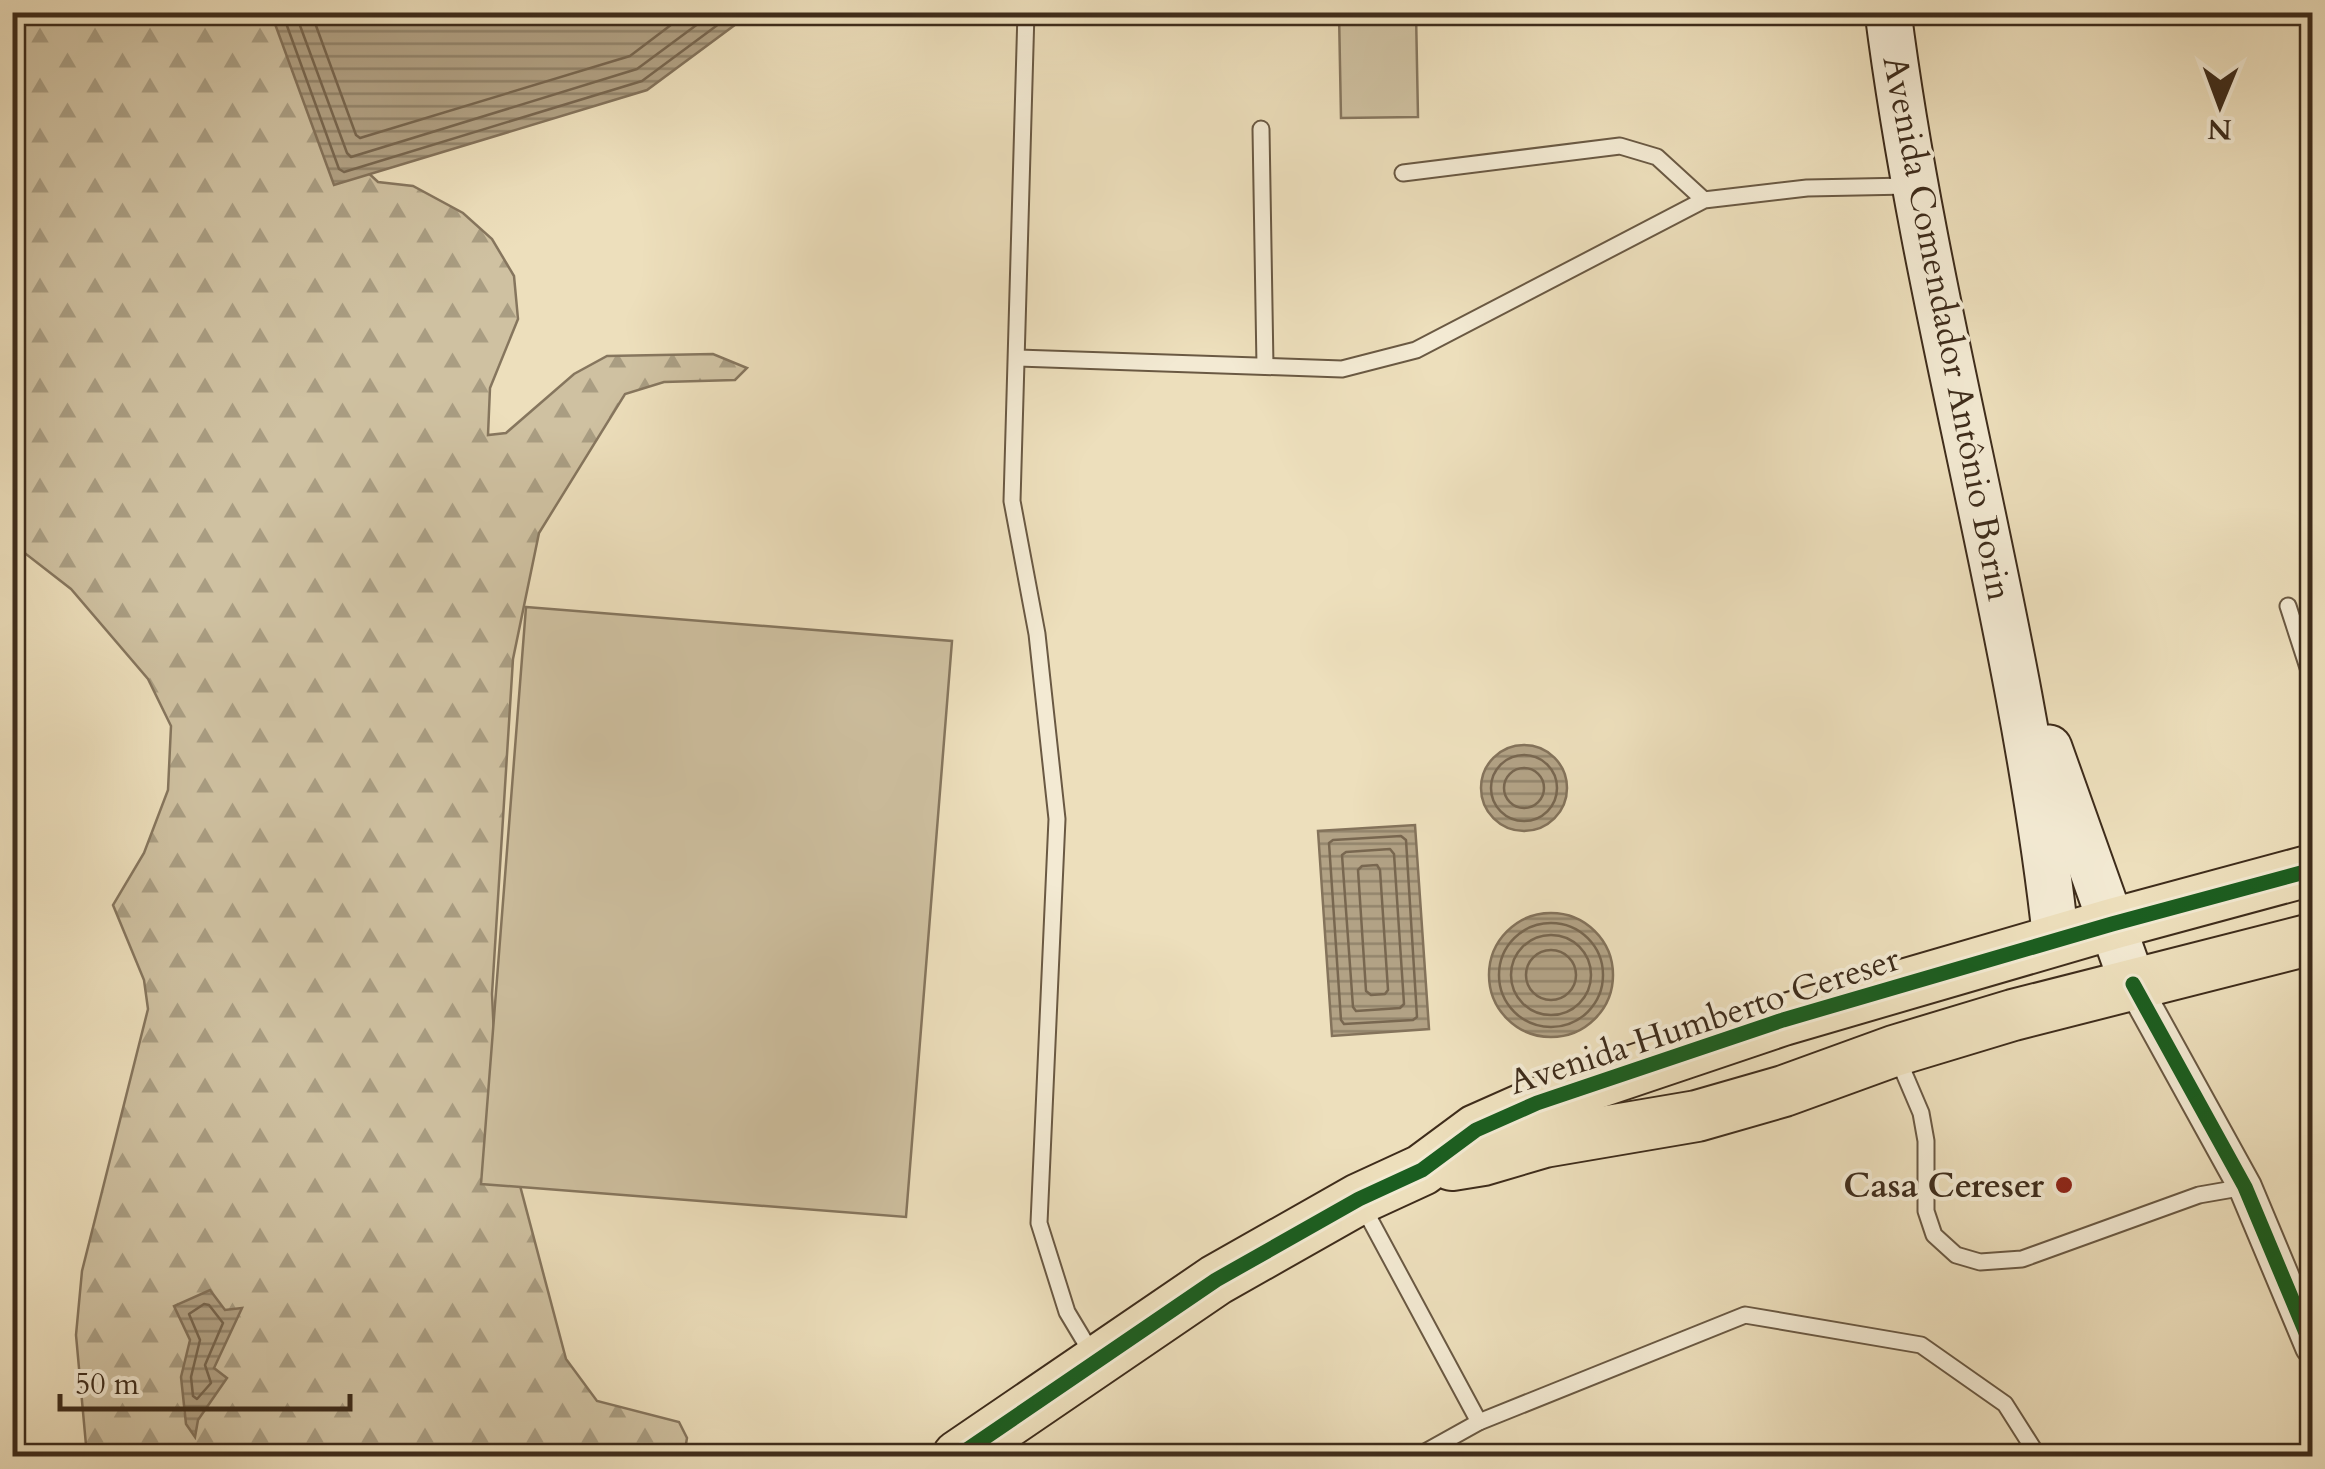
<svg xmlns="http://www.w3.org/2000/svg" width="2325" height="1469" font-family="Cardo,serif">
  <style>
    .forest { fill: url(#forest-firs); stroke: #86765e; stroke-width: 2.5 }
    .garden { fill: #cfc1a1; stroke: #86765e; stroke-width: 2.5 }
    .water { fill: url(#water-rules); stroke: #84735b; stroke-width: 2.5 }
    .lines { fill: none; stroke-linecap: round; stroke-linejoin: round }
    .shore { stroke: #786750; stroke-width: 2.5 }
    .service-casing { stroke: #6a5943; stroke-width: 19 }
    .minor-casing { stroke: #6a5943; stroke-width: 36 }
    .secondary-casing { stroke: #3e2c1b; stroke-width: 49 }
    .primary-casing { stroke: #3e2c1b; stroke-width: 54 }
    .service { stroke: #f3ead3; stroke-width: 15 }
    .minor { stroke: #f3ead3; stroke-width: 32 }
    .secondary { stroke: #f3ead3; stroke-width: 45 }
    .primary { stroke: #eddfbc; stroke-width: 50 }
    .cycleway-casing { stroke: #f3ead3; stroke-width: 21 }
    .cycleway { stroke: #1b5e20; stroke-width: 15 }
    .poi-dot { fill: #8f2418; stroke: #f3ead3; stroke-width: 4 }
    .labels { text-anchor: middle; stroke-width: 8; stroke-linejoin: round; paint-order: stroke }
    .street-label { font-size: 35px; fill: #3e2c1b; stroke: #f3ead3 }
    .poi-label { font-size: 35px; font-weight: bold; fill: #3e2c1b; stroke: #f3ead3; text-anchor: end }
  </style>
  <defs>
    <pattern id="forest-firs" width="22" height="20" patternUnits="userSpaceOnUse" patternTransform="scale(2.5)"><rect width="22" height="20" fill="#cfc1a1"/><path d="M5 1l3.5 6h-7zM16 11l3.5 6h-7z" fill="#a99d82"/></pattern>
    <pattern id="water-rules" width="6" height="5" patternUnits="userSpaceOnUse" patternTransform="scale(2.5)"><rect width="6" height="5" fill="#b2a285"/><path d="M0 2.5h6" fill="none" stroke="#92846c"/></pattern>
  </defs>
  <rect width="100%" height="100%" fill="#eddfbc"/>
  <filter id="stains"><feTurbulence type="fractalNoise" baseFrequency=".002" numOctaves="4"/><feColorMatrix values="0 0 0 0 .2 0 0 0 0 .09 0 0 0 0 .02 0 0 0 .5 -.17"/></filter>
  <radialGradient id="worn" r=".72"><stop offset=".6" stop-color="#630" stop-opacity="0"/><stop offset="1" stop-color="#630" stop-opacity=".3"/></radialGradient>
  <path class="forest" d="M12,13H306L362,167L378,182L413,186L463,213L492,239L514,276L518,319L490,388L488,435L506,433L574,374L607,356L713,354L747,368L735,380L664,382L625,394L539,533L513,659L492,994L497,1099L566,1359L597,1401L679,1422L687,1438L684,1456H87L76,1335L82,1271L148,1009L144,980L113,905L144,853L168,790L171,726L148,679L71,589L13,544Z"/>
  <g class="garden">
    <path d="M1339,13H1416L1418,117L1341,118Z"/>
    <path d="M526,607L952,641L906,1217L481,1184Z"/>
  </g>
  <g class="water">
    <path d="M271,13V12L751,13L647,90L334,185Z"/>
    <circle cx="1524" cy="788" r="43"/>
    <path d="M1415,825L1429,1029L1332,1036L1318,831Z"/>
    <circle cx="1551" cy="975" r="62"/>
    <path d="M210,1290L225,1310L242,1308L214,1368L227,1378L198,1420L195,1437L186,1424L181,1377L190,1340L174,1306Z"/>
  </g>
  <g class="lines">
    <g class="shore">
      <path d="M282,12L339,169L344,172L642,81L735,12"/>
      <path d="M295,12L347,153L351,157L637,69L714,12"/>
      <path d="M311,12L356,135L360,138L630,56L688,12"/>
      <circle cx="1524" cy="788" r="33"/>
      <circle cx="1524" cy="788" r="20"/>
      <path d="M1401,836L1406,840L1417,1017L1413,1020L1344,1024L1341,1020L1329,843L1333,840Z"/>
      <path d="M1390,849L1394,854L1404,1004L1400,1008L1356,1011L1353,1007L1342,855L1346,852Z"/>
      <path d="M1377,865L1380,870L1388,990L1385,994L1371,995L1366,991L1358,870L1362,866Z"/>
      <circle cx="1551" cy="975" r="52"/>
      <circle cx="1551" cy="975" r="40"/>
      <circle cx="1551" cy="975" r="25"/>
      <path d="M204,1304L209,1305L223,1323L205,1365L211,1383L197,1399L193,1396L191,1377L200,1340L189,1314Z"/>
    </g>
    <g class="service-casing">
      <g id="service">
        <path d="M1026,12L1012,501L1037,634L1057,819L1039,1223L1067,1312L1094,1357"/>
        <path d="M1261,129L1265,366"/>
        <path d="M1403,173L1620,146L1657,157L1704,200"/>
        <path d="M1018,358L1342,369L1416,350L1704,200L1807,188L1909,186"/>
        <path d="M2288,606L2312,680"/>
        <path d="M1898,1059L1921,1113L1926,1141V1211L1934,1235L1956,1255L1980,1262L2022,1259L2199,1195L2245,1187"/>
        <path d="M1361,1203L1479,1422"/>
        <path d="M1418,1456L1479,1422L1745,1315L1921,1345L2005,1404L2038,1456"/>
      </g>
    </g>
    <g class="minor-casing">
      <path id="minor" d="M2133,984L2245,1187L2312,1347"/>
    </g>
    <g class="secondary-casing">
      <g id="secondary">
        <path d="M1888,12C1928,325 2022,627 2056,941"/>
        <path d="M2049,748L2133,984"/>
      </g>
    </g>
    <g class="primary-casing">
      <g id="primary">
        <path d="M1452,1165L1483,1160L1544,1142L1697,1116L1784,1091L1894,1051L2013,1015L2312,939"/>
        <path d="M958,1456L1216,1280L1359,1199L1422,1170L1476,1130L1537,1103L1783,1020L2112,924L2312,870"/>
      </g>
    </g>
    <use href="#service" class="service"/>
    <use href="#minor" class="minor"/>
    <use href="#secondary" class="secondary"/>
    <use href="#primary" class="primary"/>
    <g class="cycleway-casing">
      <g id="cycleway">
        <path d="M2133,984L2245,1187L2312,1347"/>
        <path d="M958,1456L1216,1280L1359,1199L1422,1170L1476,1130L1537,1103L1783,1020L2112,924L2312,870"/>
      </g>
    </g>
    <use href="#cycleway" class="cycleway"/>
  </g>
  <circle class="poi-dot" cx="2064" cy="1185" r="10"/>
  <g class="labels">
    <g class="street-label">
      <text transform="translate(1948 328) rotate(79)" y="12">Avenida Comendador Antônio Borin</text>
      <text transform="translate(1704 1020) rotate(-18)" y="12">Avenida Humberto Cereser</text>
    </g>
    <g class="poi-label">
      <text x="2044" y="1197">Casa Cereser</text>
    </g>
  </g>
  <rect width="2325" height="1469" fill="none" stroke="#eddfbc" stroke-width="50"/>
  <rect x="15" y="15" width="2295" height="1439" fill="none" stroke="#3e2c1b" stroke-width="5"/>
  <rect x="25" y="25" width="2275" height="1419" fill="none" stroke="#3e2c1b" stroke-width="2.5"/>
  <g transform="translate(2220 105) rotate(181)" stroke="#f3ead3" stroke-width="8" paint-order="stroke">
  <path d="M0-8L18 38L0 25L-18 38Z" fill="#3e2c1b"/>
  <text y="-15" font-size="28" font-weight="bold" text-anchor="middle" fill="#3e2c1b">N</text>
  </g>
  <path d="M60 1394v15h290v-15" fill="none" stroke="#3e2c1b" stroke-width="5"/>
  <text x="75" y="1394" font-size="30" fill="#3e2c1b" stroke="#f3ead3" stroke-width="8" paint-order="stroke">50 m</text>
  <rect width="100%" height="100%" filter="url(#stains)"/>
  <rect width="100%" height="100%" fill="url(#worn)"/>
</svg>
